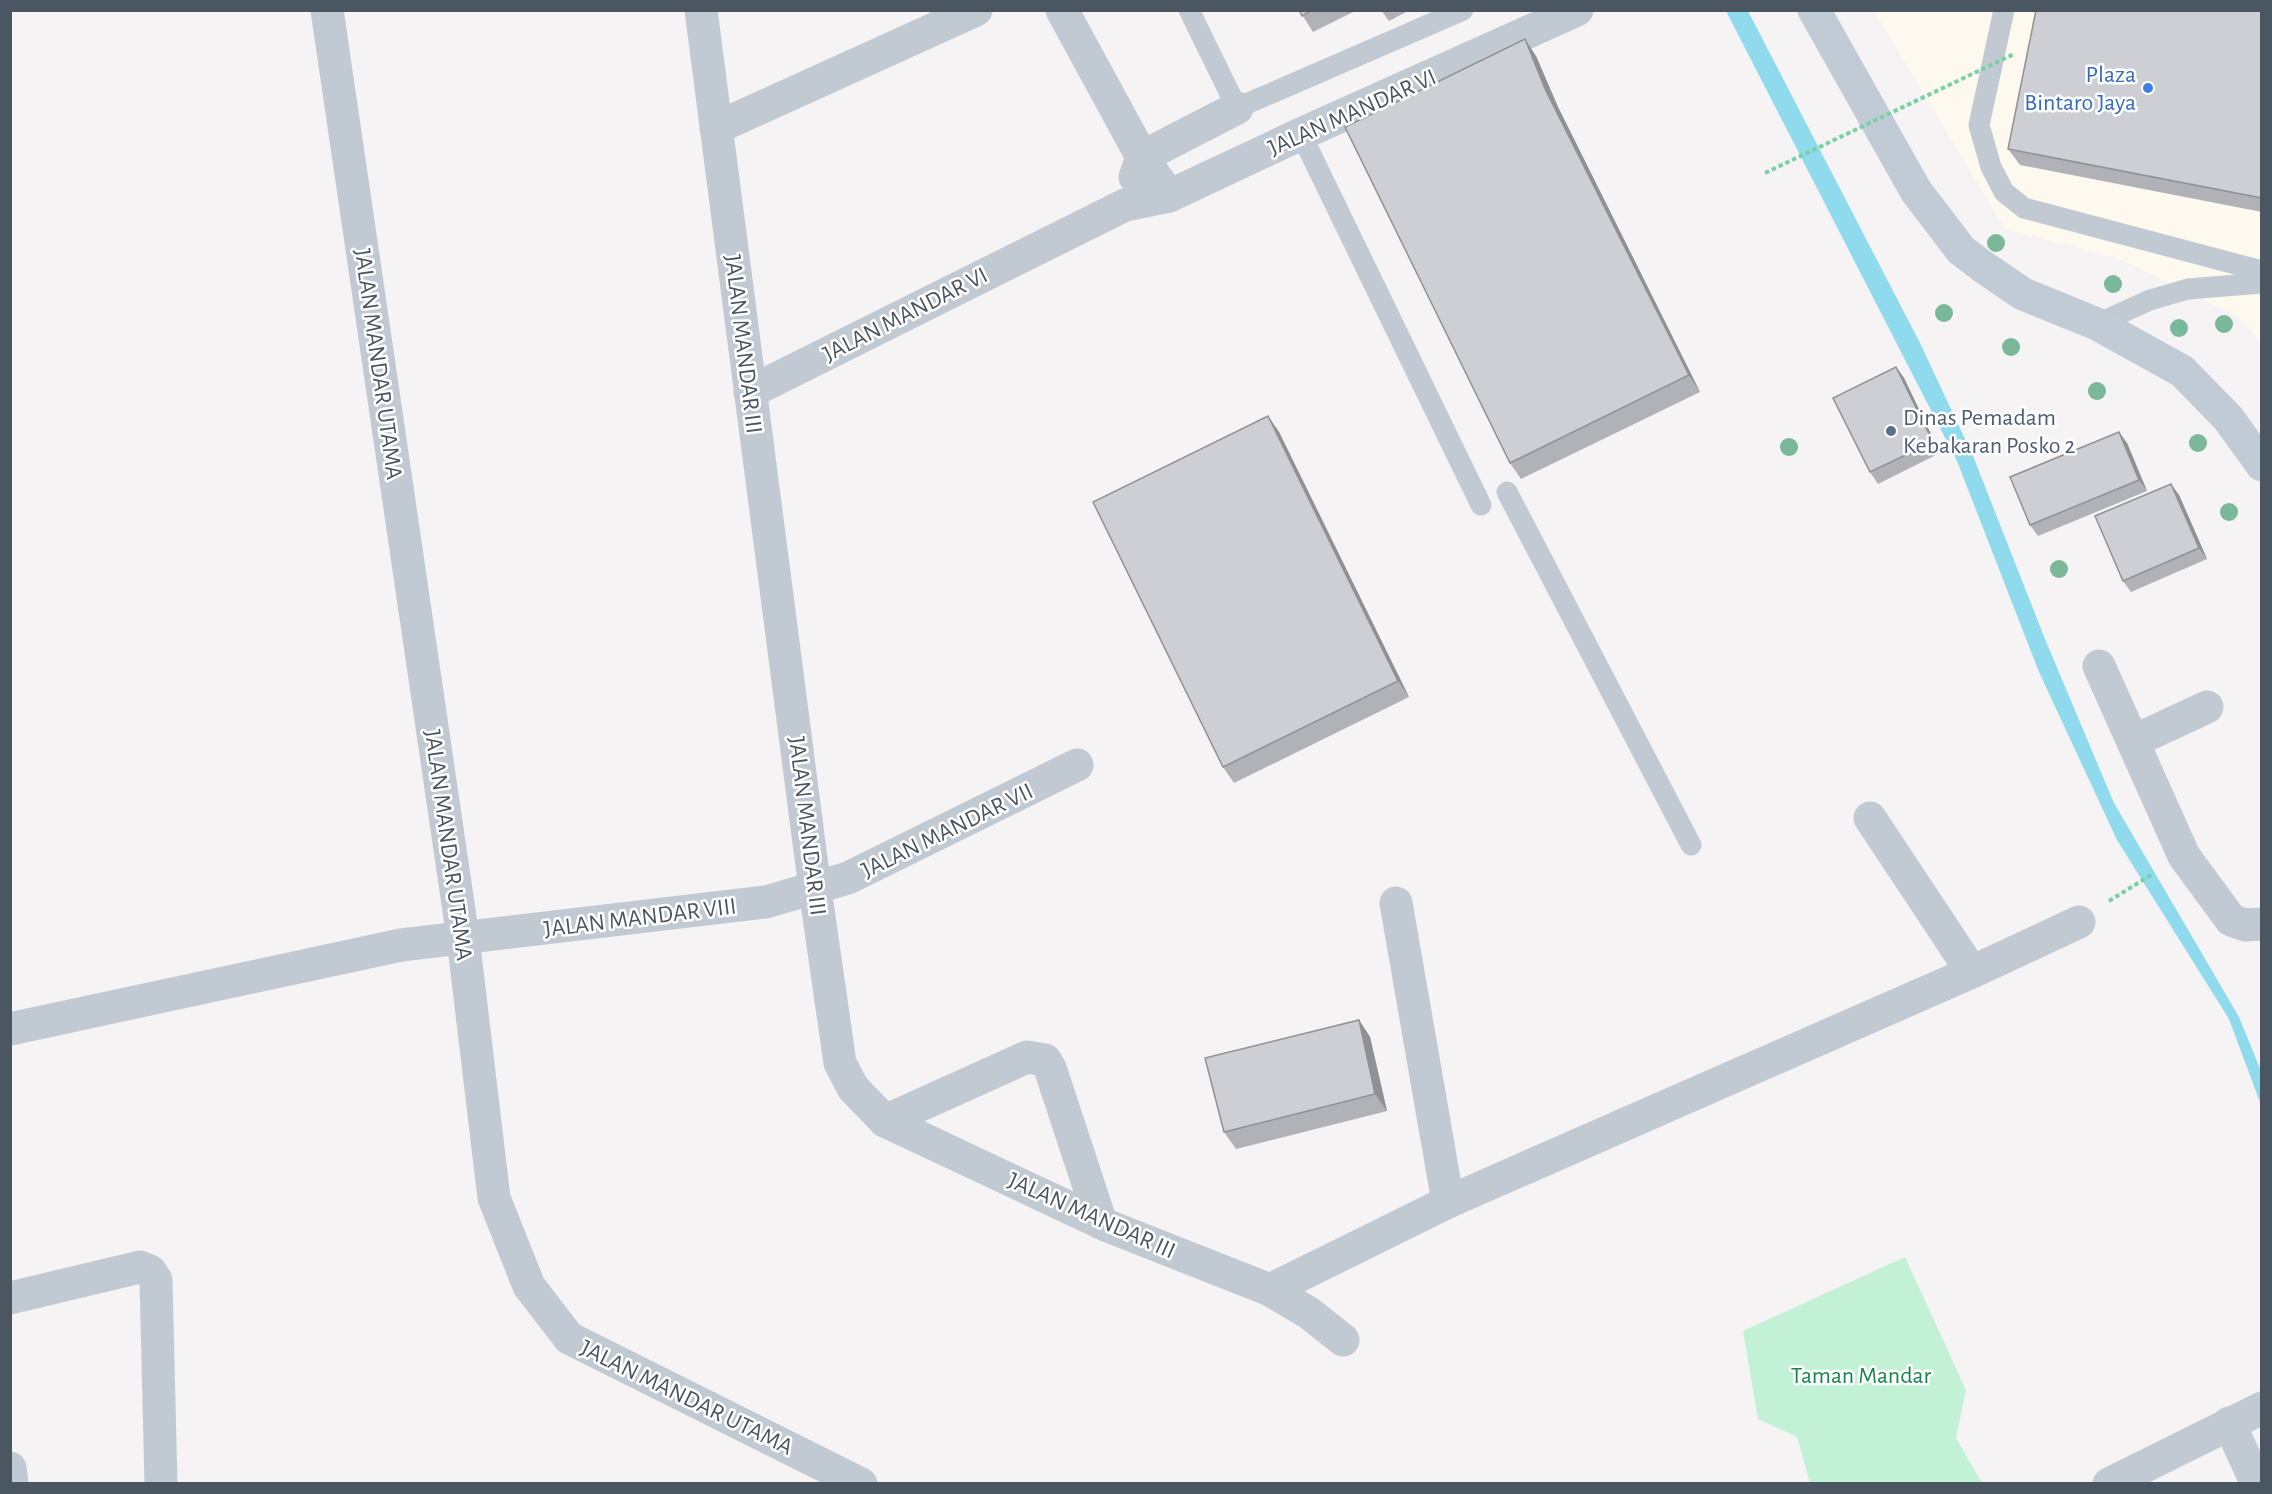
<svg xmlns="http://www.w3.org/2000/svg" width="2272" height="1494" font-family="'Alegreya Sans',sans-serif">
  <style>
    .commercial { fill: #fdf9ef }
    .green { fill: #c3f1d5 }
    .water { fill: #90daee }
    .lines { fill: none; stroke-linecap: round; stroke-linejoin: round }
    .path { stroke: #7ad0a6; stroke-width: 4; stroke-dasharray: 4.5 3; stroke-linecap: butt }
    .lane { stroke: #c1cad2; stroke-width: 21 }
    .street { stroke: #c1cad2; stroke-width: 33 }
    .secondary { stroke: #c1cbd6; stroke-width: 33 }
    .path-bridge { stroke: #7ad0a6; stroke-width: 4; stroke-dasharray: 4.5 3; stroke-linecap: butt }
    .tree { fill: #7bb799 }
    .wall { fill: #b0b2b7 }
    .shaded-wall { fill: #909195 }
    .building { fill: #cdcfd5; stroke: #909195; stroke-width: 1.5 }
    .shop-dot { fill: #3f7fe0; stroke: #fff; stroke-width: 2 }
    .service-dot { fill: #5c6f8a; stroke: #fff; stroke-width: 2 }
    .labels { text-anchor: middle; stroke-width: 5; stroke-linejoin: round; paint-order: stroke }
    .shop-label { font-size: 24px; fill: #366cbe; stroke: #fff; text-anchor: end }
    .street-label { font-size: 24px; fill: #4a5661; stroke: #fff }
    .service-label { font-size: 24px; fill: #4e5e75; stroke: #fff; text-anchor: start }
    .park-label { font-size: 24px; fill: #17864f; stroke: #fff }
  </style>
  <rect width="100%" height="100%" fill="#f5f3f3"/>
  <path class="commercial" d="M1874,11H2261V342L2238,317L2117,258L2005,229Z"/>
  <path class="green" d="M1905,1257L1966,1390L1956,1438L1982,1483H1810L1797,1437L1758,1419L1743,1331Z"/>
  <path class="water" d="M1726,11H1748L1920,343L1973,456L2045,639L2114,803L2239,1017L2261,1071V1105L2229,1019L2117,840L2039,672L1957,461Z"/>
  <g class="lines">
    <path class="path" d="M2109,901L2151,875"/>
    <g class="lane">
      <path d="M1189,10L1237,108L1463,10"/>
      <path d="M2004,10L1979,125L1991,167L2004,192L2024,208L2262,271"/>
      <path d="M1301,134L1481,505"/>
      <path d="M2097,324L2150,300L2188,289L2262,283"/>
      <path d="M1507,492L1691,845"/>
    </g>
    <g class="street">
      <path d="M327,10L463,938L494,1198L529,1286L569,1338L861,1484"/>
      <path d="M701,10L815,889L840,1063L853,1088L885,1121L1108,1226L1270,1290L1309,1313L1343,1340"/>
      <path d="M1062,10L1142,157L1169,196"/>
      <path d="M716,128L976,10"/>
      <path d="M1135,177L1142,157L1237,108"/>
      <path d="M750,392L1125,205L1169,196L1301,134L1577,10"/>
      <path d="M2099,666L2184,856L2231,920L2245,925L2262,924"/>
      <path d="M2134,741L2207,707"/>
      <path d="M1870,818L1972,972"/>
      <path d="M1396,903L1448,1202"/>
      <path d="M10,1029L401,945L766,902L848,878L1077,765"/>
      <path d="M885,1121L1027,1057L1045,1060L1050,1068L1101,1223"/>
      <path d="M1270,1290L1448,1202L1972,972L2079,922"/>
      <path d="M10,1298L140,1267L150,1271L156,1280L161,1484"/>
      <path d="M2229,1423L2257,1484"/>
      <path d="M10,1468L12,1484"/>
      <path d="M2109,1484L2262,1408"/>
    </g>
    <path class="secondary" d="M1814,10L1916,191L1961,250L1982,266L2023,294L2097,324L2182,371L2228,418L2262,465"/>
    <path class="path-bridge" d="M1765,173L2014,54"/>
  </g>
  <g class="tree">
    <circle cx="1996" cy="243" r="9"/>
    <circle cx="2113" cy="284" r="9"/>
    <circle cx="1944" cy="313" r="9"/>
    <circle cx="2224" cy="324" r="9"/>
    <circle cx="2179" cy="328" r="9"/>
    <circle cx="2011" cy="347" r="9"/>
    <circle cx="2097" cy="391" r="9"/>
    <circle cx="2198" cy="443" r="9"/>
    <circle cx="1789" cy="447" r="9"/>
    <circle cx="2229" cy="512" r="9"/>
    <circle cx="2059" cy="569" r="9"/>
  </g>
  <g class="wall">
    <path d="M1299,10H1357L1313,32Z"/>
    <path d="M1381,10H1410L1389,21Z"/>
    <path d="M2262,10V212L2020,165L2008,149Z"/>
    <path d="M1536,56L1558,107L1700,392L1521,479L1510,463Z"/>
    <path d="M1896,367L1904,378L1940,453L1878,484L1870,472Z"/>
    <path d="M1268,416L1279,432L1409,697L1234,783L1223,767Z"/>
    <path d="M2127,443L2147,491L2038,536L2030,525Z"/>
    <path d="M2179,495L2207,559L2131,592L2123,581Z"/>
    <path d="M1359,1020L1370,1037L1387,1111L1236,1149L1224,1132Z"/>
  </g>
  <g class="shaded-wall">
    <path d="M1525,39L1536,56L1558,107L1700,392L1689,375L1546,91Z"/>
    <path d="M1896,367L1904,378L1940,453L1933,442Z"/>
    <path d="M1268,416L1279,432L1409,697L1398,681Z"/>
    <path d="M2119,432L2127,443L2147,491L2139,480Z"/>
    <path d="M2171,484L2179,495L2207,559L2199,548Z"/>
    <path d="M1359,1020L1370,1037L1387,1111L1375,1094Z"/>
  </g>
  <g class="building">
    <path d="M1299,10H1312L1302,16Z"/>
    <path d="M2036,10H2262V198L2008,149Z"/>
    <path d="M1525,39L1546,91L1689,375L1510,463L1345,127Z"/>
    <path d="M1896,367L1933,442L1870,472L1833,398Z"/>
    <path d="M1268,416L1398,681L1223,767L1093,502Z"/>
    <path d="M2119,432L2139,480L2030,525L2010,477Z"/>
    <path d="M2171,484L2199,548L2123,581L2095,516Z"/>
    <path d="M1359,1020L1375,1094L1224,1132L1205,1058Z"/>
  </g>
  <circle class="shop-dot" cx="2148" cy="88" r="6"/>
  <circle class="service-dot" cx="1891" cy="431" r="6"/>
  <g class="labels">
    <g class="shop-label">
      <text x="2136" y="82">Plaza<tspan x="2136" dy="28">Bintaro Jaya</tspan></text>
    </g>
    <g class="street-label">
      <text transform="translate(1352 112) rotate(-24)" y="8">JALAN MANDAR VI</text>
      <text transform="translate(905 314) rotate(-27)" y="8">JALAN MANDAR VI</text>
      <text transform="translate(744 344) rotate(83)" y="8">JALAN MANDAR III</text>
      <text transform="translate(379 364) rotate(82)" y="8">JALAN MANDAR UTAMA</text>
      <text transform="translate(808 826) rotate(83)" y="8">JALAN MANDAR III</text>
      <text transform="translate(947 830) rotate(-26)" y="8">JALAN MANDAR VII</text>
      <text transform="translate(449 845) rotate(82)" y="8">JALAN MANDAR UTAMA</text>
      <text transform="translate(640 917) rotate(-7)" y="8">JALAN MANDAR VIII</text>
      <text transform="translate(1092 1215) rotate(24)" y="8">JALAN MANDAR III</text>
      <text transform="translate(687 1397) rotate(26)" y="8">JALAN MANDAR UTAMA</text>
    </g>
    <g class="service-label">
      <text x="1903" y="425">Dinas Pemadam<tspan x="1903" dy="28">Kebakaran Posko 2</tspan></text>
    </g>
    <g class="park-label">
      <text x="1861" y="1383">Taman Mandar</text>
    </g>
  </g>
  <rect width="2272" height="1494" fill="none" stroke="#4a5661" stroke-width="24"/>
</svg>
